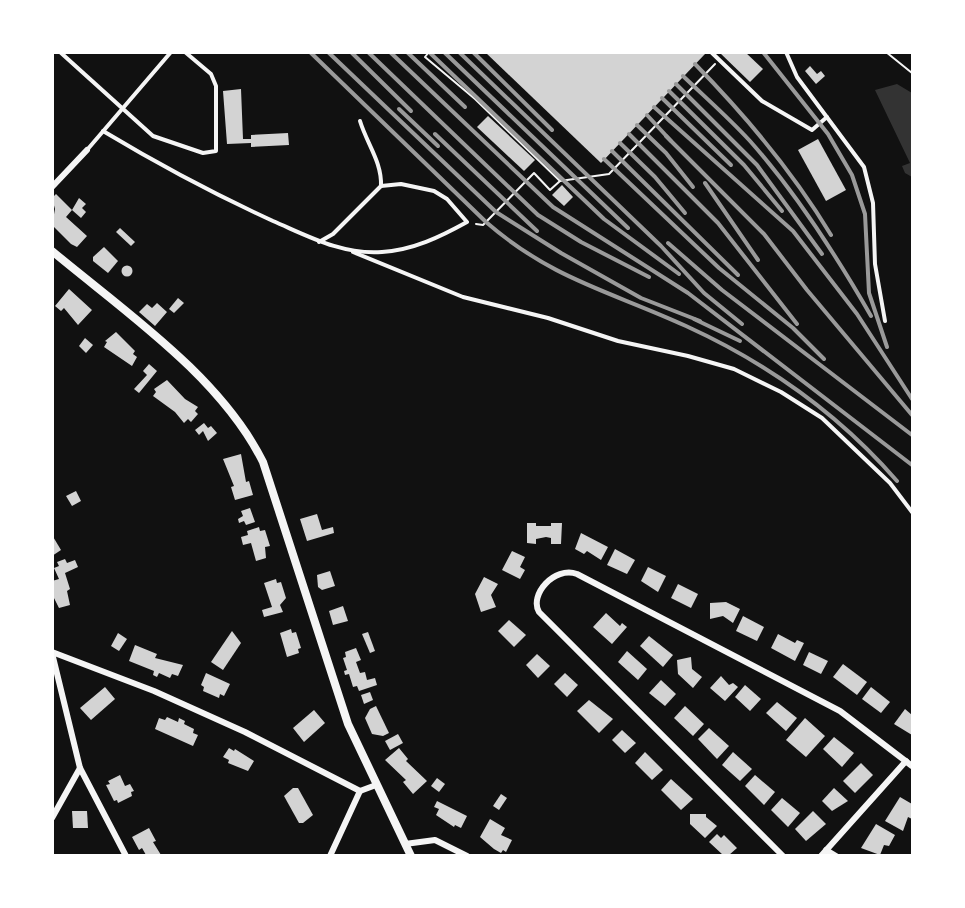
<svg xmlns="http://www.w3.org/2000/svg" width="965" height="908" font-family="Georgia,serif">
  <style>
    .water { fill: #333 }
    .building { fill: #d3d3d3 }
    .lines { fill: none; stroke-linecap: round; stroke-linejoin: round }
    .path { stroke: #f5f5f5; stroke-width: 2 }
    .service { stroke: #f5f5f5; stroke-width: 4 }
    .minor { stroke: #f5f5f5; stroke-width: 6 }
    .tertiary { stroke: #f5f5f5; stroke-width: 8 }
    .rail { stroke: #9a9a9a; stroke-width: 4 }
  </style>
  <rect width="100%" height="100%" fill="#111"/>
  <path class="water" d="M897,84L912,93V177L905,173L902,166L910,163L875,90Z"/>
  <g class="building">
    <path d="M485,52H704L705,54L601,163Z"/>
    <path d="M719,52H745L763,69L750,82Z"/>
    <path d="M810,66L817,74L821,71L825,76L816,84L805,71Z"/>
    <path d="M241,89L243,139H251V135L288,133L289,145L251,147V143L227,144L223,91Z"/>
    <path d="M488,116L535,160L524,171L477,127Z"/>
    <path d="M818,139L846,190L826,201L798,150Z"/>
    <path d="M562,185L573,197L564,206L552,195Z"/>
    <path d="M56,194L72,210L66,217L87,236L77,247L71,244L52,225L55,209L52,198Z"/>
    <path d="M79,198L86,204L82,208L86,212L81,218L72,210Z"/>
    <path d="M120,228L135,242L131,246L116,232Z"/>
    <path d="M104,247L118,261L108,273L93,261V257Z"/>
    <circle cx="127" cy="271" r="5.5"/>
    <path d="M69,289L92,310L78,325L64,308L61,311L55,306Z"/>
    <path d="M178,298L184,303L174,313L169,309Z"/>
    <path d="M157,303L167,312L155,326L139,312L147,304L152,308Z"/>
    <path d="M116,332L135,351L133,354L137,357L132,366L104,347L107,342L105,341Z"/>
    <path d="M85,338L93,345L86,353L79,346Z"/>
    <path d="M149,364L157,371L139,393L134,389L147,375L143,371Z"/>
    <path d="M167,380L185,399L198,407L195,411L198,414L191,422L188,419L184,423L175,412L153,396L156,392L154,389Z"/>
    <path d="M204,423L208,428L211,426L217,433L208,441L203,431L199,435L195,430Z"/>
    <path d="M241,454L246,482L249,481L253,495L235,500L231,487L234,486L223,459Z"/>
    <path d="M76,491L81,501L72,506L66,496Z"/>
    <path d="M250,508L255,522L246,525L244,521L239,523L238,519L243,516L241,511Z"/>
    <path d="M317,514L322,530L333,527L334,533L307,541L300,519Z"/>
    <path d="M527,523H536V526H551V523H562L561,544H551V538L546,537L536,539V544L527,543Z"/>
    <path d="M259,527L260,531L265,530L270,546L265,547L266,558L256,561L251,543L243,545L241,537L248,535L247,531Z"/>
    <path d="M581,533L608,547L601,560L587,551L584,554L575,549Z"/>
    <path d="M52,535L61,550L52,556Z"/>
    <path d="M615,549L635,560L627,574L607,565Z"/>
    <path d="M512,551L525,557L520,567L525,570L520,579L502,570Z"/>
    <path d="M65,559L67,563L75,560L78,567L65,573L70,589L67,591L70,605L59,608L52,594V581L59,579L54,568L59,566L57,562Z"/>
    <path d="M648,567L666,576L658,592L641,581Z"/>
    <path d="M330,571L335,586L322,590L318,587L317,575Z"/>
    <path d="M484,577L498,584L491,595L496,607L481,612L475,594Z"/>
    <path d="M276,579L277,583L281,582L286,598L280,605L283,612L264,617L262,610L272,607L264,583Z"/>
    <path d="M678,584L698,594L691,608L671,598Z"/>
    <path d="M726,602L740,609L733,623L723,616L710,619V603Z"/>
    <path d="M343,606L348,621L333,625L329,611Z"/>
    <path d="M606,613L620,626L622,623L627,627L612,644L593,627Z"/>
    <path d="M743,616L764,627L757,641L736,631Z"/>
    <path d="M509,620L526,635L514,647L498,631Z"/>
    <path d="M291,629L292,633L296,632L301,648L298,649L299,653L287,657L280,633Z"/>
    <path d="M232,631L241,643L223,670L211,662Z"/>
    <path d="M368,632L375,651L370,653L362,634Z"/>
    <path d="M118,633L127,639L119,651L111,646Z"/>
    <path d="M778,634L795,643L797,640L804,643L795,661L771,648Z"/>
    <path d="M649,636L673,655L663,667L640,646Z"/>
    <path d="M135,645L157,654L155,658L183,665L178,676L172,674L170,678L159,673L157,677L153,675L154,671L129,661Z"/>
    <path d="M356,648L361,660L356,662L360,673L365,672L367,680L375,678L377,685L359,691L357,686L353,687L349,674L345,675L344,671L347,670L343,658L346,657L345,652Z"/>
    <path d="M627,651L647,669L638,680L618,662Z"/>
    <path d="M809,652L828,661L821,674L803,665Z"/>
    <path d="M537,654L550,666L538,678L526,665Z"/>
    <path d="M691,657L692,669L702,677L693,688L678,674L677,660Z"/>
    <path d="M843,664L867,682L857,695L833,677Z"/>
    <path d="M206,673L230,684L224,696L220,694L219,698L203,691L204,687L201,685Z"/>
    <path d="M565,673L578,685L567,697L554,684Z"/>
    <path d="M721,676L729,685L733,683L738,687L725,701L710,688Z"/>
    <path d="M661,680L676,694L665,706L649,693Z"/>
    <path d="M745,685L761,699L750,711L735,697Z"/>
    <path d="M105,687L115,699L91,720L80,708Z"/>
    <path d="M871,687L890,702L881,713L862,699Z"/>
    <path d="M370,692L373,700L364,704L361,695Z"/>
    <path d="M589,700L613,719L599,733L577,711Z"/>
    <path d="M777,702L797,718L786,731L766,713Z"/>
    <path d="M376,706L389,733L383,736L372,734L365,718L370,709Z"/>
    <path d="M685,706L704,724L693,736L674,718Z"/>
    <path d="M905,709L912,715V735L894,724Z"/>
    <path d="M314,710L325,723L304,742L293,728Z"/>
    <path d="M167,717L178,722L179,718L185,721L184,724L194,729L193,733L198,735L193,746L155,729L159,718L165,720Z"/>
    <path d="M805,718L825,736L806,757L786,740Z"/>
    <path d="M709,728L729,746L717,759L698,739Z"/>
    <path d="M622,730L636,743L625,753L612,740Z"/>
    <path d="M398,734L403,743L390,750L385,741Z"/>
    <path d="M834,737L854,753L842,767L823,749Z"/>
    <path d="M229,748L234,751L235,749L254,761L248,771L228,763L229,760L223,757Z"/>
    <path d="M399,748L408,759L406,761L427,781L413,794L403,782L406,780L385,760Z"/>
    <path d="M645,752L663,770L652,780L635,763Z"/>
    <path d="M733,752L752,769L740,781L722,765Z"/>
    <path d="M861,763L873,775L855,793L843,781Z"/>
    <path d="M120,775L125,786L130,784L134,791L131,792L132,796L118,803L117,800L114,801L106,785L110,784L108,781Z"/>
    <path d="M755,775L775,792L764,805L745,786Z"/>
    <path d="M437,778L445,784L439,792L431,786Z"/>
    <path d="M671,779L693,799L681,810L661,790Z"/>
    <path d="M293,788H298L313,815L303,823H299L284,796Z"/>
    <path d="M834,788L848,801L832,811L822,801Z"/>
    <path d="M501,794L507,798L499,810L493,806Z"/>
    <path d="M900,797L912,804V819L908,817L903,831L885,821Z"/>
    <path d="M782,798L800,813L788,827L771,810Z"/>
    <path d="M437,801L467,816L461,828L455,825L454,827L436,815L439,809L434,807Z"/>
    <path d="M72,811H87L88,828H73Z"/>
    <path d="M813,811L826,824L806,841L795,829Z"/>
    <path d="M690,814H706V817L717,826L705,838L690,824Z"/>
    <path d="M490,819L505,828L501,835L512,840L506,852L503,850L501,853L494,849L480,837Z"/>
    <path d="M876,824L895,835L889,846L884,845L880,855L861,848Z"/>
    <path d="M149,828L156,841L153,842L161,855H146L142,848L139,850L132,837Z"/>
    <path d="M717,834L721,838L724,835L737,848L729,855H723L709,842Z"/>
  </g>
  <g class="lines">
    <g class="path">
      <path d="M429,52L425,57L475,99L560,181"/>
      <path d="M886,52L912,73"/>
      <path d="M476,224L483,225L534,173L550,190L560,181L609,174L715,64"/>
    </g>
    <g class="service">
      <path d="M60,52L153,136L203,153L216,151V86L211,74L185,52"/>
      <path d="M711,52L762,101L812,130L827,117"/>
      <path d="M786,52L797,77L864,167L873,203L875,264L885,321"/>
      <path d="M360,121C367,144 382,162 381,186"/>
      <path d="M103,131C158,164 214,194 273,221C308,236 342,255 382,252C413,250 440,237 467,222L447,199L434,191L401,184L381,186L333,234L319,242"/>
      <path d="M87,150L171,52"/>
      <path d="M353,252L463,297L548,318L618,341L688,356L734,369L781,392L822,418L890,483L912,512"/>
    </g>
    <g class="minor">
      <path d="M52,187L87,150"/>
      <path d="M52,652L154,691L245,732L360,791"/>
      <path d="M52,653L80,768L126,856"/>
      <path d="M360,791L376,785"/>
      <path d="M52,818L80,768"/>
      <path d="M405,844L435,840L467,856"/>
      <path d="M826,850L836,856"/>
      <path d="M330,856L360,791"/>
      <path d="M783,856L539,612C529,595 554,566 577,574L840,711L912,766"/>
      <path d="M821,856L906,761"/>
    </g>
    <path class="tertiary" d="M52,251C125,312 220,376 263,462L348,724L411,856"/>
    <g class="rail">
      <path d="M310,52L486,222C553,280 610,291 686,326C767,363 839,414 897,481"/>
      <path d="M328,52L496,212L561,253L641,298L700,321"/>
      <path d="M351,52L411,111"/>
      <path d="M368,52L538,215L581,242L649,277"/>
      <path d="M390,52L553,207L688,293L912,465"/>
      <path d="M407,52L465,107"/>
      <path d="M429,52L604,219L679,274"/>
      <path d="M444,52L628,228"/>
      <path d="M459,52L661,246L704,293L742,324"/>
      <path d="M473,52L552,130"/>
      <path d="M763,52L828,134L852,175L865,214L869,293L887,347"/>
      <path d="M695,64C747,117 793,172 831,235"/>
      <path d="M683,76C706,98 729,118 750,141C797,194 836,255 871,316"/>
      <path d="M676,84L757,165L822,254"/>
      <path d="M669,91L744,165L782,211"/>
      <path d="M662,98L731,165"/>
      <path d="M654,107L793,231L857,314L912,399"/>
      <path d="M399,109L438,146"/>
      <path d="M647,115L671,141"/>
      <path d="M637,125L666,153L693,187"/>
      <path d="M435,134L537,231"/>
      <path d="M629,134L718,223L797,324"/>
      <path d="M666,136L764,234L807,290L912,415"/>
      <path d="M620,143L655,177L685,213"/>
      <path d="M612,151L738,275"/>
      <path d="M604,159L719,268L793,328L824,359"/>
      <path d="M705,183L758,260"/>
      <path d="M668,243L722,290L912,435"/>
      <path d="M694,319L740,341"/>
    </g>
  </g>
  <rect width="965" height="908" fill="none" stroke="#ffffff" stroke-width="108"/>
</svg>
